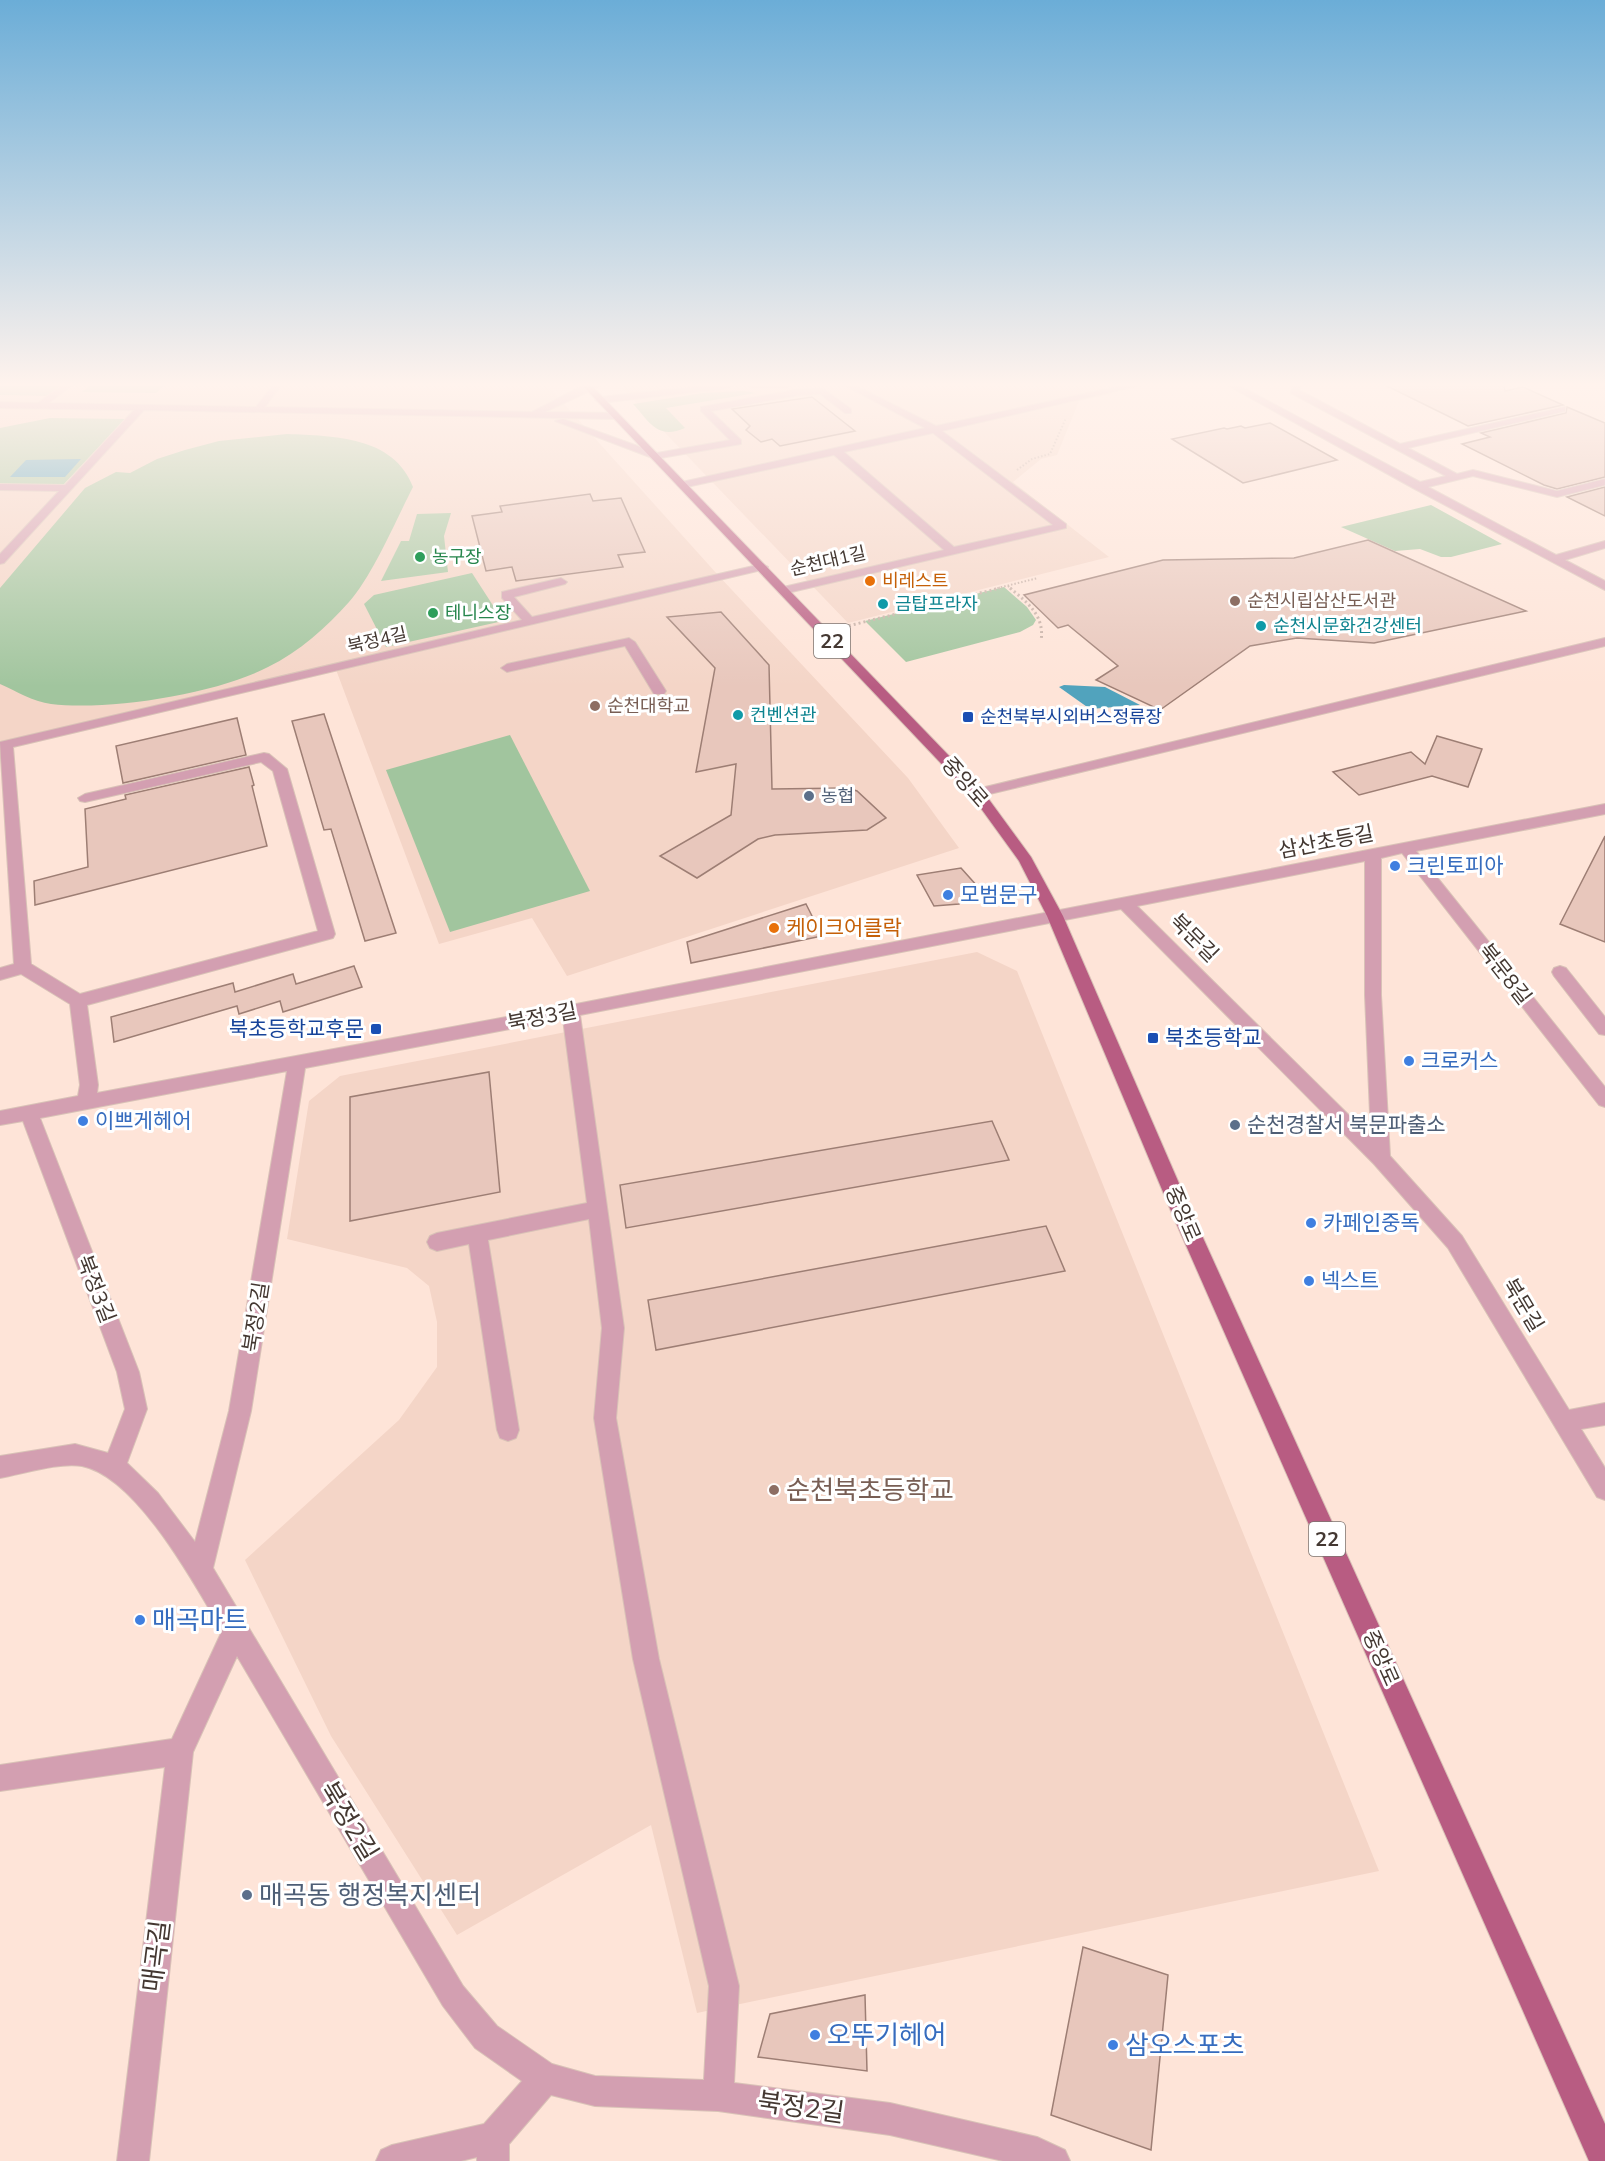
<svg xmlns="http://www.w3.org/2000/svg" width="1605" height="2161" font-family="Mulish,'Noto Sans KR',sans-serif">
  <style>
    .built { fill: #f4d5c7 }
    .green { fill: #a1c59e }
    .water { fill: #51a3bd }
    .building { fill: #e8c7bc; stroke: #9d7e74; stroke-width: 1.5 }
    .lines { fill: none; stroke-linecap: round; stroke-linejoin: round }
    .minor-casing { stroke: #d9c2b7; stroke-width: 2 }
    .major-casing { stroke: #d9c2b7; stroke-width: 2 }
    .path-far1 { stroke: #c5afa5; stroke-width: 2; stroke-dasharray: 1.5 2; stroke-linecap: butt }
    .path { stroke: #c5afa5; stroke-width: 3; stroke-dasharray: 2 3; stroke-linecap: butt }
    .minor { fill: #d39fb1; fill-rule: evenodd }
    .major { fill: #b85c82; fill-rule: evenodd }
    .leisure-dot { fill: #2e9e5b; stroke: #fff; stroke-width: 2 }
    .food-dot { fill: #e8710a; stroke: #fff; stroke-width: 2 }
    .education-dot { fill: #8d6e63; stroke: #fff; stroke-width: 2 }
    .culture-dot { fill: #0f9aa8; stroke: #fff; stroke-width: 2 }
    .transit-dot { fill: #1a4fb4; stroke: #fff; stroke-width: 2 }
    .service-dot { fill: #5c6f8a; stroke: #fff; stroke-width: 2 }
    .shop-dot { fill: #3f7fe0; stroke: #fff; stroke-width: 2 }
    .labels { text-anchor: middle; stroke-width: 6; stroke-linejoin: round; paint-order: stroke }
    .far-leisure-label { font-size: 18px; fill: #27864d; stroke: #fff; text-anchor: start }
    .far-street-label { font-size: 18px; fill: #443832; stroke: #fff }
    .far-food-label { font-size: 18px; fill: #c56008; stroke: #fff; text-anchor: start }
    .far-education-label { font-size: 18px; fill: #785e54; stroke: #fff; text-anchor: start }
    .far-culture-label { font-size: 18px; fill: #0d838f; stroke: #fff; text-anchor: start }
    .far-transit-label { font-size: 18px; fill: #164399; stroke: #fff; text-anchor: start }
    .far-service-label { font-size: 18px; fill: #4e5e75; stroke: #fff; text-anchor: start }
    .shield { fill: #fff; stroke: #7c7470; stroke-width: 1.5 }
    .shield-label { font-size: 20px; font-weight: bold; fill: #443832 }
    .street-label { font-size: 21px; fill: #443832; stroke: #fff }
    .shop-label { font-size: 21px; fill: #366cbe; stroke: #fff; text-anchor: start }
    .food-label { font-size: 21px; fill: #c56008; stroke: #fff; text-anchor: start }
    .transit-label { font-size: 21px; fill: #164399; stroke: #fff; text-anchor: end }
    .service-label { font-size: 21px; fill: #4e5e75; stroke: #fff; text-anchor: start }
    .near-education-label { font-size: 26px; fill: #785e54; stroke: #fff; text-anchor: start }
    .near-shop-label { font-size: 26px; fill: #366cbe; stroke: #fff; text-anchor: start }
    .near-street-label { font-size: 26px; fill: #443832; stroke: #fff }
    .near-service-label { font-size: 26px; fill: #4e5e75; stroke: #fff; text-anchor: start }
  </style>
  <rect width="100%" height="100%" fill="#fee4d8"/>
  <g class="built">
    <path d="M0,385H547L717,574L908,778L959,848L567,976L532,918L439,944L335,667L0,745Z"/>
    <path d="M619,385H1137L1109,391L1113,394L1079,401L1057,455L1041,459L1013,482L1109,557L848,623Z"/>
    <path d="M977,952L1017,971L1379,1871L697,2013L651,1825L457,1935L331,1736L245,1560L399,1420L437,1367V1322L429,1286L407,1268L287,1239L309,1101L340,1076Z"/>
  </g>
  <g class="green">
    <path d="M0,385H60L49,396L0,395Z"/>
    <path d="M90,385H165L156,393L82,392Z"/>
    <path d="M743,391L756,393L666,408L685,428C657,440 650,422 633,404L703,393Z"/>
    <path d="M50,418L125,419L64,484H0V428Z"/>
    <path d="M287,434C333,436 394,436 413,487C396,520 373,575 349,602C327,627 299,652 268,667C217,694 109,711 51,704C34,702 16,691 0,684V588L85,488L116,472L130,473L157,459L185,450L219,441Z"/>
    <path d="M1431,505L1502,544L1451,557H1441L1420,549L1395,551L1341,527Z"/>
    <path d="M451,513L444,536L448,572L381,581L401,541H409L417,514Z"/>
    <path d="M472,573L503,621L386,647L364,604L374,595Z"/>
    <path d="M1004,587L1027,607L1036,620L1033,625L1020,632L906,662L865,621Z"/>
    <path d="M510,735L590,891L450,932L386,770Z"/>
  </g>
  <g class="water">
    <path d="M81,459L65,477H10L26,460Z"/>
    <path d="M1064,685L1105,687L1140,705L1090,709L1059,687Z"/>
  </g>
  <g class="building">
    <path d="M1385,385H1504L1505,391L1523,387L1563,405L1468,426Z"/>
    <path d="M812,397L855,431L780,446L772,439L761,442L746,430L750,426L732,409Z"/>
    <path d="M1567,407L1605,423V477L1557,489L1544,485L1462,444L1490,437L1481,433L1566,413Z"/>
    <path d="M1270,423L1337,460L1243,483L1172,439L1224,428L1227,429L1241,426L1245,428Z"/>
    <path d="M1605,487V516L1567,497Z"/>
    <path d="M590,494L593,501L621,498L645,552L618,555L623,567L516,581L512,567L486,571L472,516L502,512L500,506Z"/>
    <path d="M1368,540L1526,611L1374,643L1297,638L1250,646L1160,710L1096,680L1118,666L1068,625L1058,628L1024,595L1163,560L1294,558Z"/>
    <path d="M721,612L769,665L772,789L848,788L857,791L886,818L867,830L775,835L758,839L697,878L660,856L731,815L736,764L696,772L715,668L667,617Z"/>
    <path d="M324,714L396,933L365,941L331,829L324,830L292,721Z"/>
    <path d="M237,718L246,755L123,783L116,746Z"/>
    <path d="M1437,736L1482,749L1468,787L1432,776L1359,795L1333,772L1411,752L1425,764Z"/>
    <path d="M249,767L254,785L252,786L267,846L35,905L34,881L88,867L85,809L126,799L125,795Z"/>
    <path d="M1605,836V942L1560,924Z"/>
    <path d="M961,868L978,887L959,904L934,906L917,875Z"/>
    <path d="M806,904L822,936L691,963L687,942Z"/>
    <path d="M354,966L362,987L283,1012L280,1001L239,1014L237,1006L114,1042L111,1017L233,983L235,992L293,974L296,984Z"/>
    <path d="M489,1072L500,1192L350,1221V1097Z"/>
    <path d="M992,1121L1009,1160L626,1228L620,1185Z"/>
    <path d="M1046,1226L1065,1271L656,1350L648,1300Z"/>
    <path d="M1083,1947L1168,1975L1151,2150L1051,2115Z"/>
    <path d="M865,1995L867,2071L758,2057L770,2014Z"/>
  </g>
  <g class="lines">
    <g class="minor-casing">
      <g id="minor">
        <path d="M62,385H72L49,403L256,407L273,385H281L265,407L532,412L584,385H602L545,412L615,413L620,416L615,419L144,410L4,563L0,564V554L59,491L0,490V484L65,485L134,410L0,408V402L38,403Z"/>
        <path d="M712,385H733L728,388L600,403L595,400L600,397Z"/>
        <path d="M747,385H792L787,388H752Z"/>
        <path d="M844,385H854L936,426L1125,385H1141L942,431L1066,524V528L783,594L779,592V588L944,550L834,455L682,488L677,485L682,482L925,428ZM933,433L1053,525L954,547L844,452Z"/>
        <path d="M1227,385H1238L1420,482L1446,476L1291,393L1293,385H1301L1299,390L1400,444L1565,407V411L1408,448L1457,474L1473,470L1557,491L1605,479V485L1557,497L1473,476L1428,487L1556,555L1605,541V548L1565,560L1605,581V590L1413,488Z"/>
        <path d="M822,388L851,409V413H845L820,394L800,395L711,411L741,440V444L655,459L555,421L563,419L657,453L730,440L701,411V407L800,389Z"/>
        <path d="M762,564L768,567L766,569L13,747L31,964L80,994L318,931L273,771L261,762L85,802L80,801L78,798L85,794L264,753L269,754L287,769L335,934L333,938L87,1005L98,1085L97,1093L571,1005L1605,804V814L1416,851L1605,1087V1107L1599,1105L1402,853L1381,858V995L1390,1156L1462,1236L1569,1410L1605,1403V1425L1581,1429L1605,1468V1500L1597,1497L1448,1248L1374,1164L1121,909L580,1015L624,1328L616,1418L659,1659L739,1986L734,2083L890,2103L1037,2137L1065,2150L1070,2161H1003L890,2135L718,2111L595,2106L551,2095L509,2144V2161H477V2157L461,2161H376L381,2150L392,2145L484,2124L522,2081L475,2048L443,2006L237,1656L193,1752L149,2161H117L165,1767L0,1791V1765L172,1739L222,1631C195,1585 137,1477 82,1466C59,1462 23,1474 0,1478V1456L75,1444L108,1453L125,1409L117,1372L23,1121L0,1125V1111L78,1096L80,1085L70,1004L21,974L0,980V968L14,964L0,742L522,620L502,598V592L561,578L567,582L565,584L514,597L532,617ZM1365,861V995L1371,1137L1137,906ZM563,1019L587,1203L437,1233L430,1236L427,1242L430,1248L437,1251L469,1244L497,1430L500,1438L508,1441L516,1438L519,1430L488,1240L589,1219L602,1328L594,1418L633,1659L709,1986L704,2080L595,2076L552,2064L497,2026L463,1986L213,1568L251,1411L305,1068ZM287,1071L229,1411L195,1542L158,1493L127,1463L147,1409L139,1372L40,1118Z"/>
        <path d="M629,638L635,642L666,691L664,694H654L625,646L507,672L501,668L507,664Z"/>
        <path d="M1605,638V646L977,797L970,793L977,789Z"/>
        <path d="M1560,966L1566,968L1605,1017V1035L1599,1034L1554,976L1552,972L1554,968Z"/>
      </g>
    </g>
    <g class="major-casing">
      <path id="major" d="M582,385H591L982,790L1031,857L1063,916L1194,1218L1605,2124V2161H1589L1174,1218L1047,916L1019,861L972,796Z"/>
    </g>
    <g class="path-far1">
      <path d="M1017,470L1032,459L1050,454L1066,418"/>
      <path d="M1008,586L1012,589"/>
      <path d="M994,589L1038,578"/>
    </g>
    <g class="path">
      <path d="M1010,588C1028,603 1045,616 1041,641"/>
      <path d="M844,627L1000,588"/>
    </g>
    <use href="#minor" class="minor"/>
    <use href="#major" class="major"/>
  </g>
  <linearGradient id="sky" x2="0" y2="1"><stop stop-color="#6badd7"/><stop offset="0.56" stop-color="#fff3ed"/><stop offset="1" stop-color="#fff3ed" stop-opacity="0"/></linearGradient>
  <rect width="1605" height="687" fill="url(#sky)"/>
  <g class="leisure-dot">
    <circle cx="420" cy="557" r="6"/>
    <circle cx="433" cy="613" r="6"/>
  </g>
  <g class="food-dot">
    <circle cx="870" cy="581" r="6"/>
    <circle cx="774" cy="928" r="6"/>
  </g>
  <g class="education-dot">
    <circle cx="1235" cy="601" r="6"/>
    <circle cx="595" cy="706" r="6"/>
    <circle cx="774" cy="1490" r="6"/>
  </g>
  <g class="culture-dot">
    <circle cx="883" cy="604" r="6"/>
    <circle cx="1261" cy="626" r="6"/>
    <circle cx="738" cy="715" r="6"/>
  </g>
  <g class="transit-dot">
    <rect x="962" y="711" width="12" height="12" rx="3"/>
    <rect x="370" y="1023" width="12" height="12" rx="3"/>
    <rect x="1147" y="1032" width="12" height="12" rx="3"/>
  </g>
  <g class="service-dot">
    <circle cx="809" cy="796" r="6"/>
    <circle cx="1235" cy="1125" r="6"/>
    <circle cx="247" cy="1895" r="6"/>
  </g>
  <g class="shop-dot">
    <circle cx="1395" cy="866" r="6"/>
    <circle cx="948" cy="895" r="6"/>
    <circle cx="1409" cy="1061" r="6"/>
    <circle cx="83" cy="1121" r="6"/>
    <circle cx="1311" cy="1223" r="6"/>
    <circle cx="1309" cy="1281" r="6"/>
    <circle cx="140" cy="1620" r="6"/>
    <circle cx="815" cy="2035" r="6"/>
    <circle cx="1113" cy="2045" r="6"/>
  </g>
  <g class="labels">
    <g class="far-leisure-label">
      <text x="432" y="563">농구장</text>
      <text x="445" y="619">테니스장</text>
    </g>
    <g class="far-street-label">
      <text transform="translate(828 561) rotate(-13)" y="6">순천대1길</text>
      <text transform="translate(377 640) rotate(-13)" y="6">북정4길</text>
    </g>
    <g class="far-food-label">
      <text x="882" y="587">비레스트</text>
    </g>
    <g class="far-education-label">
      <text x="1247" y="607">순천시립삼산도서관</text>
      <text x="607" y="712">순천대학교</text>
    </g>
    <g class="far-culture-label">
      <text x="895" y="610">금탑프라자</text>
      <text x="1273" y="632">순천시문화건강센터</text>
      <text x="750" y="721">컨벤션관</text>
    </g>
    <g class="far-transit-label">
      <text x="980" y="723">순천북부시외버스정류장</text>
    </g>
    <g class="far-service-label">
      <text x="821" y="802">농협</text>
    </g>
    <g class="shield">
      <rect x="814" y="624" width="36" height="34" rx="4.5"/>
      <rect x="1309" y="1522" width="36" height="34" rx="4.5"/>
    </g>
    <g class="shield-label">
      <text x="832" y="648">22</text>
      <text x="1327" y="1546">22</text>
    </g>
    <g class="street-label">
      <text transform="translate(965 782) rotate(49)" y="7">중앙로</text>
      <text transform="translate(1326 842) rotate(-11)" y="7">삼산초등길</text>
      <text transform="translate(1194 938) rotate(45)" y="7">북문길</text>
      <text transform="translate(1505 974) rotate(52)" y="7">북문8길</text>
      <text transform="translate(542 1017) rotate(-11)" y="7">북정3길</text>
      <text transform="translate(1183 1214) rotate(67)" y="7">중앙로</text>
      <text transform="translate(96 1289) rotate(69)" y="7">북정3길</text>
      <text transform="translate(1523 1305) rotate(59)" y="7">북문길</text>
      <text transform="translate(256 1317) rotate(-81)" y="7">북정2길</text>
      <text transform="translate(1381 1658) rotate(66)" y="7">중앙로</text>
    </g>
    <g class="shop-label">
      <text x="1407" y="873">크린토피아</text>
      <text x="960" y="902">모범문구</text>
      <text x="1421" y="1068">크로커스</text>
      <text x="95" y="1128">이쁘게헤어</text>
      <text x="1323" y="1230">카페인중독</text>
      <text x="1321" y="1288">넥스트</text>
    </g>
    <g class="food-label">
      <text x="786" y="935">케이크어클락</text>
    </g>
    <g class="transit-label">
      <text x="364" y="1036">북초등학교후문</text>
      <text x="1165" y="1045" text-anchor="start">북초등학교</text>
    </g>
    <g class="service-label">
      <text x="1247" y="1132">순천경찰서 북문파출소</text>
    </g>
    <g class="near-education-label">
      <text x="786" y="1499">순천북초등학교</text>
    </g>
    <g class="near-shop-label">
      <text x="152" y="1629">매곡마트</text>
      <text x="827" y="2044">오뚜기헤어</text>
      <text x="1125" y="2054">삼오스포츠</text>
    </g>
    <g class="near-street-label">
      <text transform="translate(349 1821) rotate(59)" y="9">북정2길</text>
      <text transform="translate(156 1956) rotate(-83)" y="9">매곡길</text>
      <text transform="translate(801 2107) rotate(8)" y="9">북정2길</text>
    </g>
    <g class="near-service-label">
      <text x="259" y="1904">매곡동 행정복지센터</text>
    </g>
  </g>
</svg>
